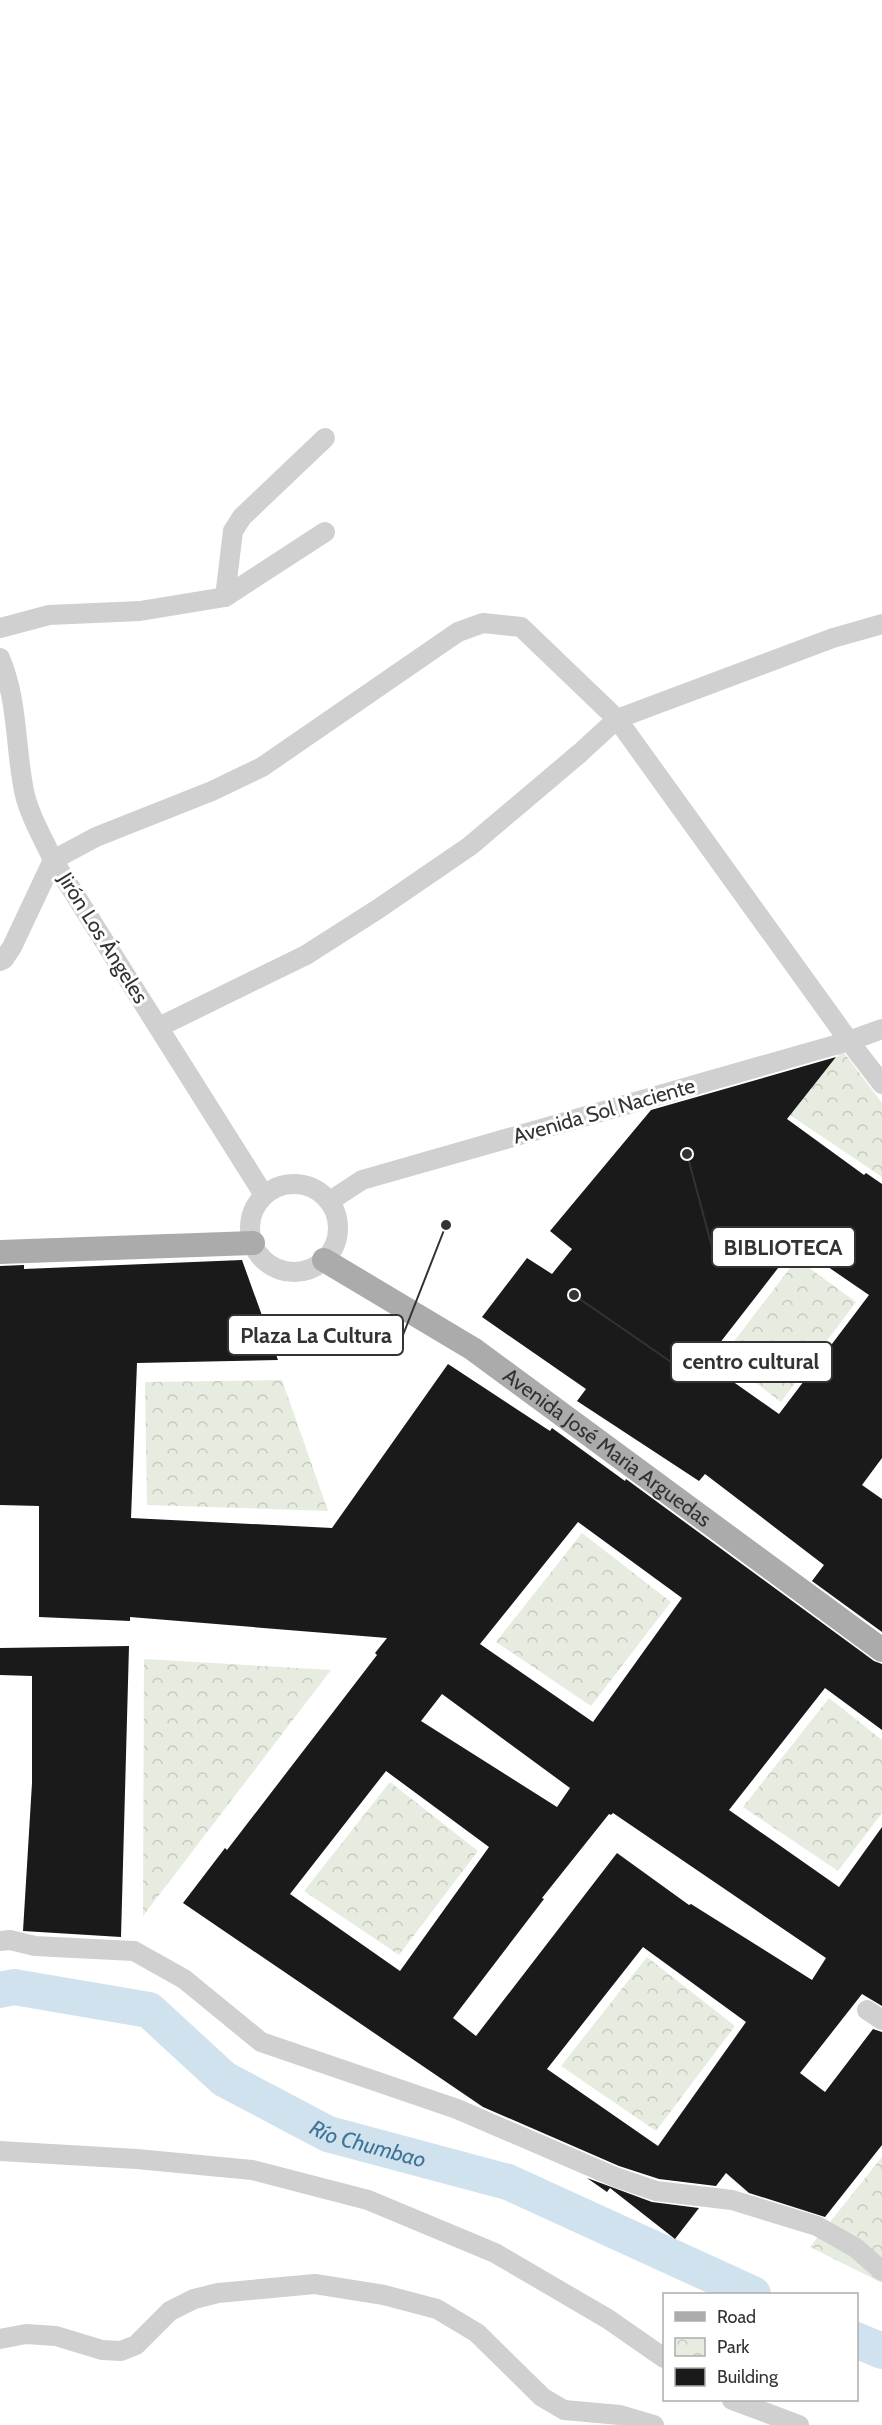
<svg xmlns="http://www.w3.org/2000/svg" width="882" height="2425" font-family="Cabin,sans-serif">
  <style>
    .park { fill: url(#park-crowns) }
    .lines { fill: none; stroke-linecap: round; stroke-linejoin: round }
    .river { stroke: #cfe2ee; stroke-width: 36 }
    .building { fill: #1a1a1a; fill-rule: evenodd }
    .minor { stroke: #d0d0d0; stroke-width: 20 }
    .major { stroke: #ababab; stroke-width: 24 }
    .labels { text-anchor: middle; stroke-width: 6; stroke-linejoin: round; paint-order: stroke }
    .street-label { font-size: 21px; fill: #333; stroke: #fff }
    .water-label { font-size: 22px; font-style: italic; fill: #3f7597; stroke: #fff }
    .leader { fill: none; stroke: #333; stroke-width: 2 }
    .callout-dot { fill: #333; stroke: #fff; stroke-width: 2 }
    .callout { fill: #fff; stroke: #333; stroke-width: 2 }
    .callout-label { font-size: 22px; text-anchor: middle; font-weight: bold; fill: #333 }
  </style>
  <defs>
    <pattern id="park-crowns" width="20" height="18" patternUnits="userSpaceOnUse" patternTransform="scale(1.5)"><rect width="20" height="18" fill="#e6ecdf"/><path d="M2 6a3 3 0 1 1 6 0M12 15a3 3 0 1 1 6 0" fill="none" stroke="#c6cbc0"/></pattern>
  </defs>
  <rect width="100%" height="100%" fill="#fff"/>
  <g class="park">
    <path d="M842,1050L882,1103V1177L790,1115Z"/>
    <path d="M797,1259L856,1302L781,1402L722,1357Z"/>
    <path d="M282,1380L328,1511L147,1505L145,1382Z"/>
    <path d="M582,1533L671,1602L591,1706L496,1642Z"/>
    <path d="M144,1659L331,1670L143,1916Z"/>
    <path d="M829,1698L882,1740V1813L838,1871L743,1807Z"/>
    <path d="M390,1782L478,1851L399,1955L304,1891Z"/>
    <path d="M647,1957L735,2026L656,2131L561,2066Z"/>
    <path d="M882,2157V2283L810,2247Z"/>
  </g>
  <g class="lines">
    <g class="river">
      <path id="s1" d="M0,1990L14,1987L149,2010L224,2079L328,2134L508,2182L753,2294"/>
      <path d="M856,2340L882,2351"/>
    </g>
  </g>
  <g class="building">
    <path d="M836,1057L787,1119L864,1175L866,1173L882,1184V1458L862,1485L882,1499V1632L812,1581L824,1565L705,1474L699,1481L577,1401L586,1389L482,1317L527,1258L552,1274L572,1249L550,1231L651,1110ZM796,1245L869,1295L779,1414L705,1362Z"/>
    <path d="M242,1260L278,1360L137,1363L131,1518L332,1528L448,1364L550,1431L552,1428L625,1481L626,1479L874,1661L882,1664V1730L825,1688L729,1810L839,1887L882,1827V2006L862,1994L800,2073L825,2092L873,2029L882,2032V2145L825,2217L749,2193L726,2173L716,2186L659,2179L619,2166L483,2107L183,1903L225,1848L227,1850L377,1655L375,1653L387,1638L130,1617V1621L39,1617V1506L0,1505V1266L24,1265V1269ZM578,1522L682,1598L593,1722L480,1644ZM442,1694L570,1788L557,1807L421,1721ZM386,1771L489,1847L400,1971L290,1894ZM613,1813L826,1958L812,1980L691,1904L689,1905L617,1853L476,2036L453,2018L544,1899L542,1898L609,1814L611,1815ZM643,1947L746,2022L658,2146L547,2069Z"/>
    <path d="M129,1646L121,1937L23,1931L32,1783V1676L0,1675V1648Z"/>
    <path d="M587,2178L652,2202L699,2208L675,2239L610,2188L607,2192Z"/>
  </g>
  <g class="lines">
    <g class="minor">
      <path d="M225,597L233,531L242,517L325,438"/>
      <path d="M0,628L49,615L140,611L225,597L325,532"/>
      <path d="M0,658C18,700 15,746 24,791C29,815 43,838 53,860L264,1195"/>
      <path d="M0,961L4,959L12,947L53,860L96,837L212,791L262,767L458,632L483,623L521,627L617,719L849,1041L882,1084"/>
      <path d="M159,1027L306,955L378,909L470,846L580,753L617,719L833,638L882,624"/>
      <circle cx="294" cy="1228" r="44"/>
      <path d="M330,1201L362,1180L849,1041L882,1029"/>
      <path d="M0,1941L10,1940L35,1946L134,1951L184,1979L261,2042L457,2109L615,2177L656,2191L732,2200L817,2226L856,2248L882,2271"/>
      <path d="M867,2010L882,2020"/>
      <path d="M0,2151L137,2159L252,2170L368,2200L495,2253L608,2319L664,2358"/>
      <path d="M0,2339L26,2334L56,2336L102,2350L121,2351L136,2345L170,2311L194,2299L218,2293L315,2284L384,2295L437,2309L477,2333L542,2397L564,2410L620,2415L654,2425"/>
      <path d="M732,2400L799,2425"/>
    </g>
    <g class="major">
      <path d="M0,1252L253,1243"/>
      <path id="s2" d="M324,1260L473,1349L882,1650"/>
    </g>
  </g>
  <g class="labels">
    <g class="street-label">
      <text transform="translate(103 938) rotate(58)" y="7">Jirón Los Ángeles</text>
      <text transform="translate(604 1111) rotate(-16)" y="7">Avenida Sol Naciente</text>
      <text dy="7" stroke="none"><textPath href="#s2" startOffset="340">Avenida José Maria Arguedas</textPath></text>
    </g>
    <g class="water-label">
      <text dy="8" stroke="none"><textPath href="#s1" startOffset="412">Río Chumbao</textPath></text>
    </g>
  </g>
  <path class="leader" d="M687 1154L712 1247M446 1225L403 1335M574 1295L671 1362"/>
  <g class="callout-dot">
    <circle cx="687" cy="1154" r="6"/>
    <circle cx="446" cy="1225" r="6"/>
    <circle cx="574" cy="1295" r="6"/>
  </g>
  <g class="callout">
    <rect x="712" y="1227" width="143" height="40" rx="6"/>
    <rect x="228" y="1315" width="175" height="40" rx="6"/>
    <rect x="671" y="1342" width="161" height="40" rx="6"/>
  </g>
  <g class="callout-label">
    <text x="783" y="1255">BIBLIOTECA</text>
    <text x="316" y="1343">Plaza La Cultura</text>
    <text x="751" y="1369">centro cultural</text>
  </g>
  <rect x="663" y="2293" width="195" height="108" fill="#ffffff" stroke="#adadad" stroke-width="1.5"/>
  <rect x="675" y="2312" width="30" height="9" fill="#ababab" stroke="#adadad" stroke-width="1.5"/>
  <text x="717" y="2323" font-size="18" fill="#333333">Road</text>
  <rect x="675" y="2338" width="30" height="18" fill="url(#park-crowns)" stroke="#adadad" stroke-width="1.5"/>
  <text x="717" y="2353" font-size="18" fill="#333333">Park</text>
  <rect x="675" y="2368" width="30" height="18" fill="#1a1a1a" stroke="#adadad" stroke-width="1.5"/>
  <text x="717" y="2383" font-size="18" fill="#333333">Building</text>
</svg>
